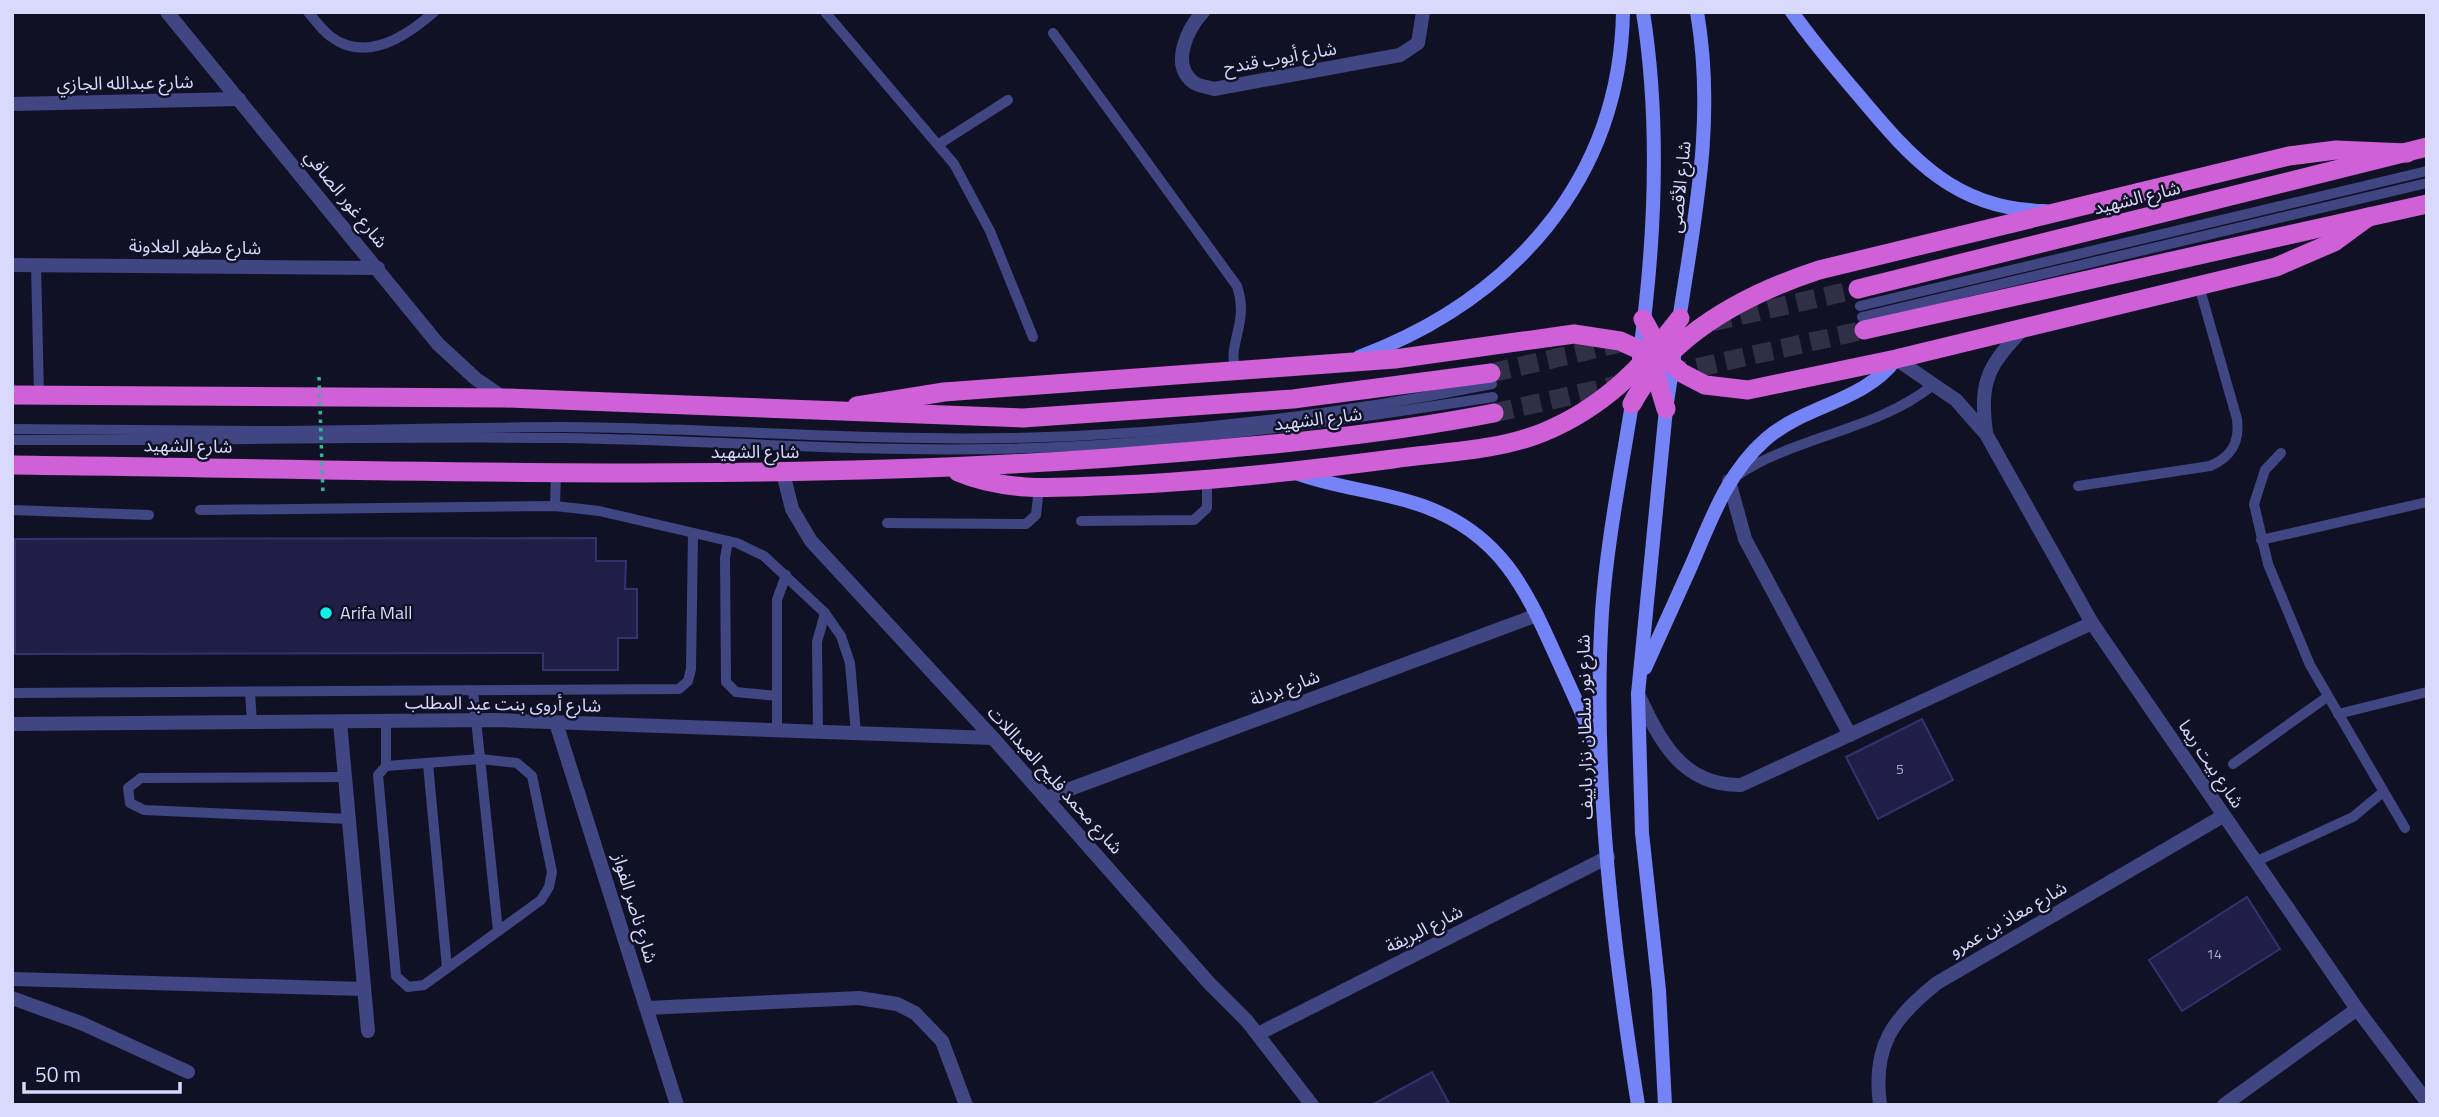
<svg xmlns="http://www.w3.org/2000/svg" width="2439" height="1117" font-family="'Titillium Web','Noto Sans Arabic',sans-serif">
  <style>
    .building { fill: #201e46; stroke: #353170; stroke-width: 2 }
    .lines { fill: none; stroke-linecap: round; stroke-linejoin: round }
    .trunk-tunnel { stroke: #2f2f46; stroke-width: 19; stroke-dasharray: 19 10; stroke-linecap: butt }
    .service { stroke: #3f4682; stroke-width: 10 }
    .minor { stroke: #3f4682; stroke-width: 14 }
    .secondary { stroke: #7484f7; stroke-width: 14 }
    .trunk { stroke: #d060d8; stroke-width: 19 }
    .path-bridge { stroke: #37b299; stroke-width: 3.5; stroke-dasharray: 3.5 5; stroke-linecap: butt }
    .poi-dot { fill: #0ff1e8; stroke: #111126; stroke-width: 2.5 }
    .labels { text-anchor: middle; stroke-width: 5; stroke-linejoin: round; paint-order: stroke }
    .number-label { font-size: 14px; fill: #aaaacf }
    .street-label { font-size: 18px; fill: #d8d9fd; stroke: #111126 }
    .poi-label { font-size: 18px; fill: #d8d9fd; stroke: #111126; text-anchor: start }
  </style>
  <rect width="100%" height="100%" fill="#111126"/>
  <g class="building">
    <path d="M596,538V561H626L625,589H637V638H618V670H543V653L15,654V539Z"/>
    <path d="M1922,719L1953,780L1878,819L1846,757Z"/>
    <path d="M2247,897L2280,949L2182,1011L2149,960Z"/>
    <path d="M1432,1072L1450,1105H1372Z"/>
  </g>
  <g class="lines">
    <g class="trunk-tunnel">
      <path d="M1712,322L1858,289"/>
      <path d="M1491,373L1625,342"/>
      <path d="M1669,374L1864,330"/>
      <path d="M1494,413L1622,384"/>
    </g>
    <g class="service">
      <path d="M308,12C315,20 322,30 330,36C366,64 407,36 434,12"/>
      <path d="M825,12L954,164L990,231L1033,337"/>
      <path d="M1053,33L1237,286C1250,324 1226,343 1236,372"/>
      <path d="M939,144L1008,100"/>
      <path d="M36,265L39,395"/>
      <path d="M1860,306L2427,171"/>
      <path d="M1862,317L2427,183"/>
      <path d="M12,429C94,429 176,431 258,431C360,431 462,427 564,427C713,428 862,441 1011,438C1173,435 1333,416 1492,384"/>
      <path d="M12,440C196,441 380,436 564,438C708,440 852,452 996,449C1164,446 1327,423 1493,397"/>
      <path d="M2281,453L2265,470L2254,504L2268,564L2310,665L2405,828"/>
      <path d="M1738,475C1798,435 1876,431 1933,385"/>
      <path d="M2078,486L2210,466C2232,457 2240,442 2237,419L2199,286"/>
      <path d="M555,506L556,471"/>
      <path d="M12,510L149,515"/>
      <path d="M200,510L555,506L599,511L737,543L764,556L825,613L841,636L850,663L856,733"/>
      <path d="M1081,521L1194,520L1207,508V480"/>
      <path d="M887,523L1026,524L1036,515L1039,488"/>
      <path d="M2261,540L2427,502"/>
      <path d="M728,541L725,558L726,682L736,692L777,696"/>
      <path d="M473,691L498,931"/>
      <path d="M250,692L252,723"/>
      <path d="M12,693L679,689L688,681L691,669L693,533"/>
      <path d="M2338,714L2427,692"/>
      <path d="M386,721V766"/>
      <path d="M777,730V600L786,575"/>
      <path d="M818,732L817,642L825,613"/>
      <path d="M480,759L517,763L532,776L552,872L549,887L541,900L424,985L408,987L396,976L378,775L386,766Z"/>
      <path d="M428,764L447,968"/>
      <path d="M2233,764L2327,697"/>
      <path d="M345,777L141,778L128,788L130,803L144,810L349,819"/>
      <path d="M2255,862L2353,817L2383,792"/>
    </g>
    <g class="minor">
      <path d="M167,12L438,344L476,379L504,398"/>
      <path d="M1203,12C1188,28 1170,64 1193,82C1198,86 1208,87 1214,89L1400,55L1418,43L1423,12"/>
      <path d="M12,104L239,99"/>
      <path d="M12,265L378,268"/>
      <path d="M1896,359L1956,400L1986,434L2092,623L2357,1009L2427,1102"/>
      <path d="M1986,432C1979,379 1989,365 2025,327"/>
      <path d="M783,473L792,509L811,541L993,738L1209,983L1247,1021L1312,1105"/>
      <path d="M1729,481L1745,539L1850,735"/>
      <path d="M1638,694C1660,741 1682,786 1741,785L2092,623"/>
      <path d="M340,722L368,1031"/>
      <path d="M556,723L677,1105"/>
      <path d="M12,724L495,720L993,738"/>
      <path d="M1046,798L1537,615"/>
      <path d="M12,979L364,989"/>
      <path d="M12,998L81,1023L188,1072"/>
      <path d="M647,1008L859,998L897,1004L915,1013L942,1041L966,1105"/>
      <path d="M1258,1034L1608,857"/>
      <path d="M1880,1105C1872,1046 1893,1018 1937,983L2223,816"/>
      <path d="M2224,1105L2357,1009"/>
    </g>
    <g class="secondary">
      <path d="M1792,12C1813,42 1836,69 1860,97C1912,159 1956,210 2045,211"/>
      <path d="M1678,327C1694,219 1716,122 1697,12"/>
      <path d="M1359,357C1511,300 1620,181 1623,12"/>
      <path d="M1639,359C1655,245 1661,126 1643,12"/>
      <path d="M1633,397C1622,468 1607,540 1602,612C1592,772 1613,947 1638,1105"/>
      <path d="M1296,473C1338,489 1384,491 1426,507C1500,535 1525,587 1555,654C1570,687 1585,720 1599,752"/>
      <path d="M1645,668C1660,634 1676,600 1691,566C1711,520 1727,473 1766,439C1805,405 1864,402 1896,359"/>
      <path d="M1665,1105L1659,990L1642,833L1638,694L1666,409L1674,357"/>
    </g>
    <g class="trunk">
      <path d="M1858,289L2427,147"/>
      <path d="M1643,319L1664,357L1682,373L1705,385L1748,390L1896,359L2276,267L2334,242L2368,217"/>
      <path d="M1864,330L2427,204"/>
      <path d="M12,395L505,398L1023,418L1293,399L1491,373"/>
      <path d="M1632,404C1670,333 1746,294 1819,270L2289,156L2336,150L2407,153"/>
      <path d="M857,406L944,392L1395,359L1574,334L1620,341L1640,350L1654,369L1666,409"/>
      <path d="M12,465C377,469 744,484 1109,458C1238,448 1366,438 1494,413"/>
      <path d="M958,472C1010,494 1065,487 1120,485C1212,481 1302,471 1393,459C1443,452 1498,451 1544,432C1602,408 1643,367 1680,318"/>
    </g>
    <path class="path-bridge" d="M319,377L323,495"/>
  </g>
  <circle class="poi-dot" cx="326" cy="613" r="7"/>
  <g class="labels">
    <g class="number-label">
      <text x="1900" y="774">5</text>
      <text x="2214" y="959">14</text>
    </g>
    <g class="street-label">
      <text transform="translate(1280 58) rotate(-10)" y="6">شارع أيوب قندح</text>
      <text transform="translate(125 83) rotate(-1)" y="6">شارع عبدالله الجازي</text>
      <text transform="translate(1680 187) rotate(-84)" y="6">شارع الأقصى</text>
      <text transform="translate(2137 198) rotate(-14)" y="6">شارع الشهيد</text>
      <text transform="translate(346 199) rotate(51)" y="6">شارع غور الصافي</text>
      <text transform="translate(195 247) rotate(1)" y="6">شارع مظهر العلاونة</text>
      <text transform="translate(1318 419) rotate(-7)" y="6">شارع الشهيد</text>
      <text transform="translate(188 446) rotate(1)" y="6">شارع الشهيد</text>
      <text x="755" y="458">شارع الشهيد</text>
      <text transform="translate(1285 688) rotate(-20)" y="6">شارع بردلة</text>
      <text transform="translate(503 704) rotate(1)" y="6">شارع أروى بنت عبد المطلب</text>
      <text transform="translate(1585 727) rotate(-91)" y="6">شارع نور سلطان نزار باييف</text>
      <text transform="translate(2211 764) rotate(56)" y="6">شارع بيت ريما</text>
      <text transform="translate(1055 780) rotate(48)" y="6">شارع محمد فليح العبداللات</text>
      <text transform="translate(635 908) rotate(73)" y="6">شارع ناصر الفواز</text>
      <text transform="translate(2008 919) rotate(-30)" y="6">شارع معاذ بن عمرو</text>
      <text transform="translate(1424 929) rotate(-27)" y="6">شارع البريقة</text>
    </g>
    <g class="poi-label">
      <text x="340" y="619">Arifa Mall</text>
    </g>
  </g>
  <rect width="2439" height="1117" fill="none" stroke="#d8d9fd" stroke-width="28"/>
  <path d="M24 1082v10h156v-10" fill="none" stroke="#d8d9fd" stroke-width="3.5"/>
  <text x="35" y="1082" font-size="21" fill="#d8d9fd" stroke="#111126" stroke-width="5" paint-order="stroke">50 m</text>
</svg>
